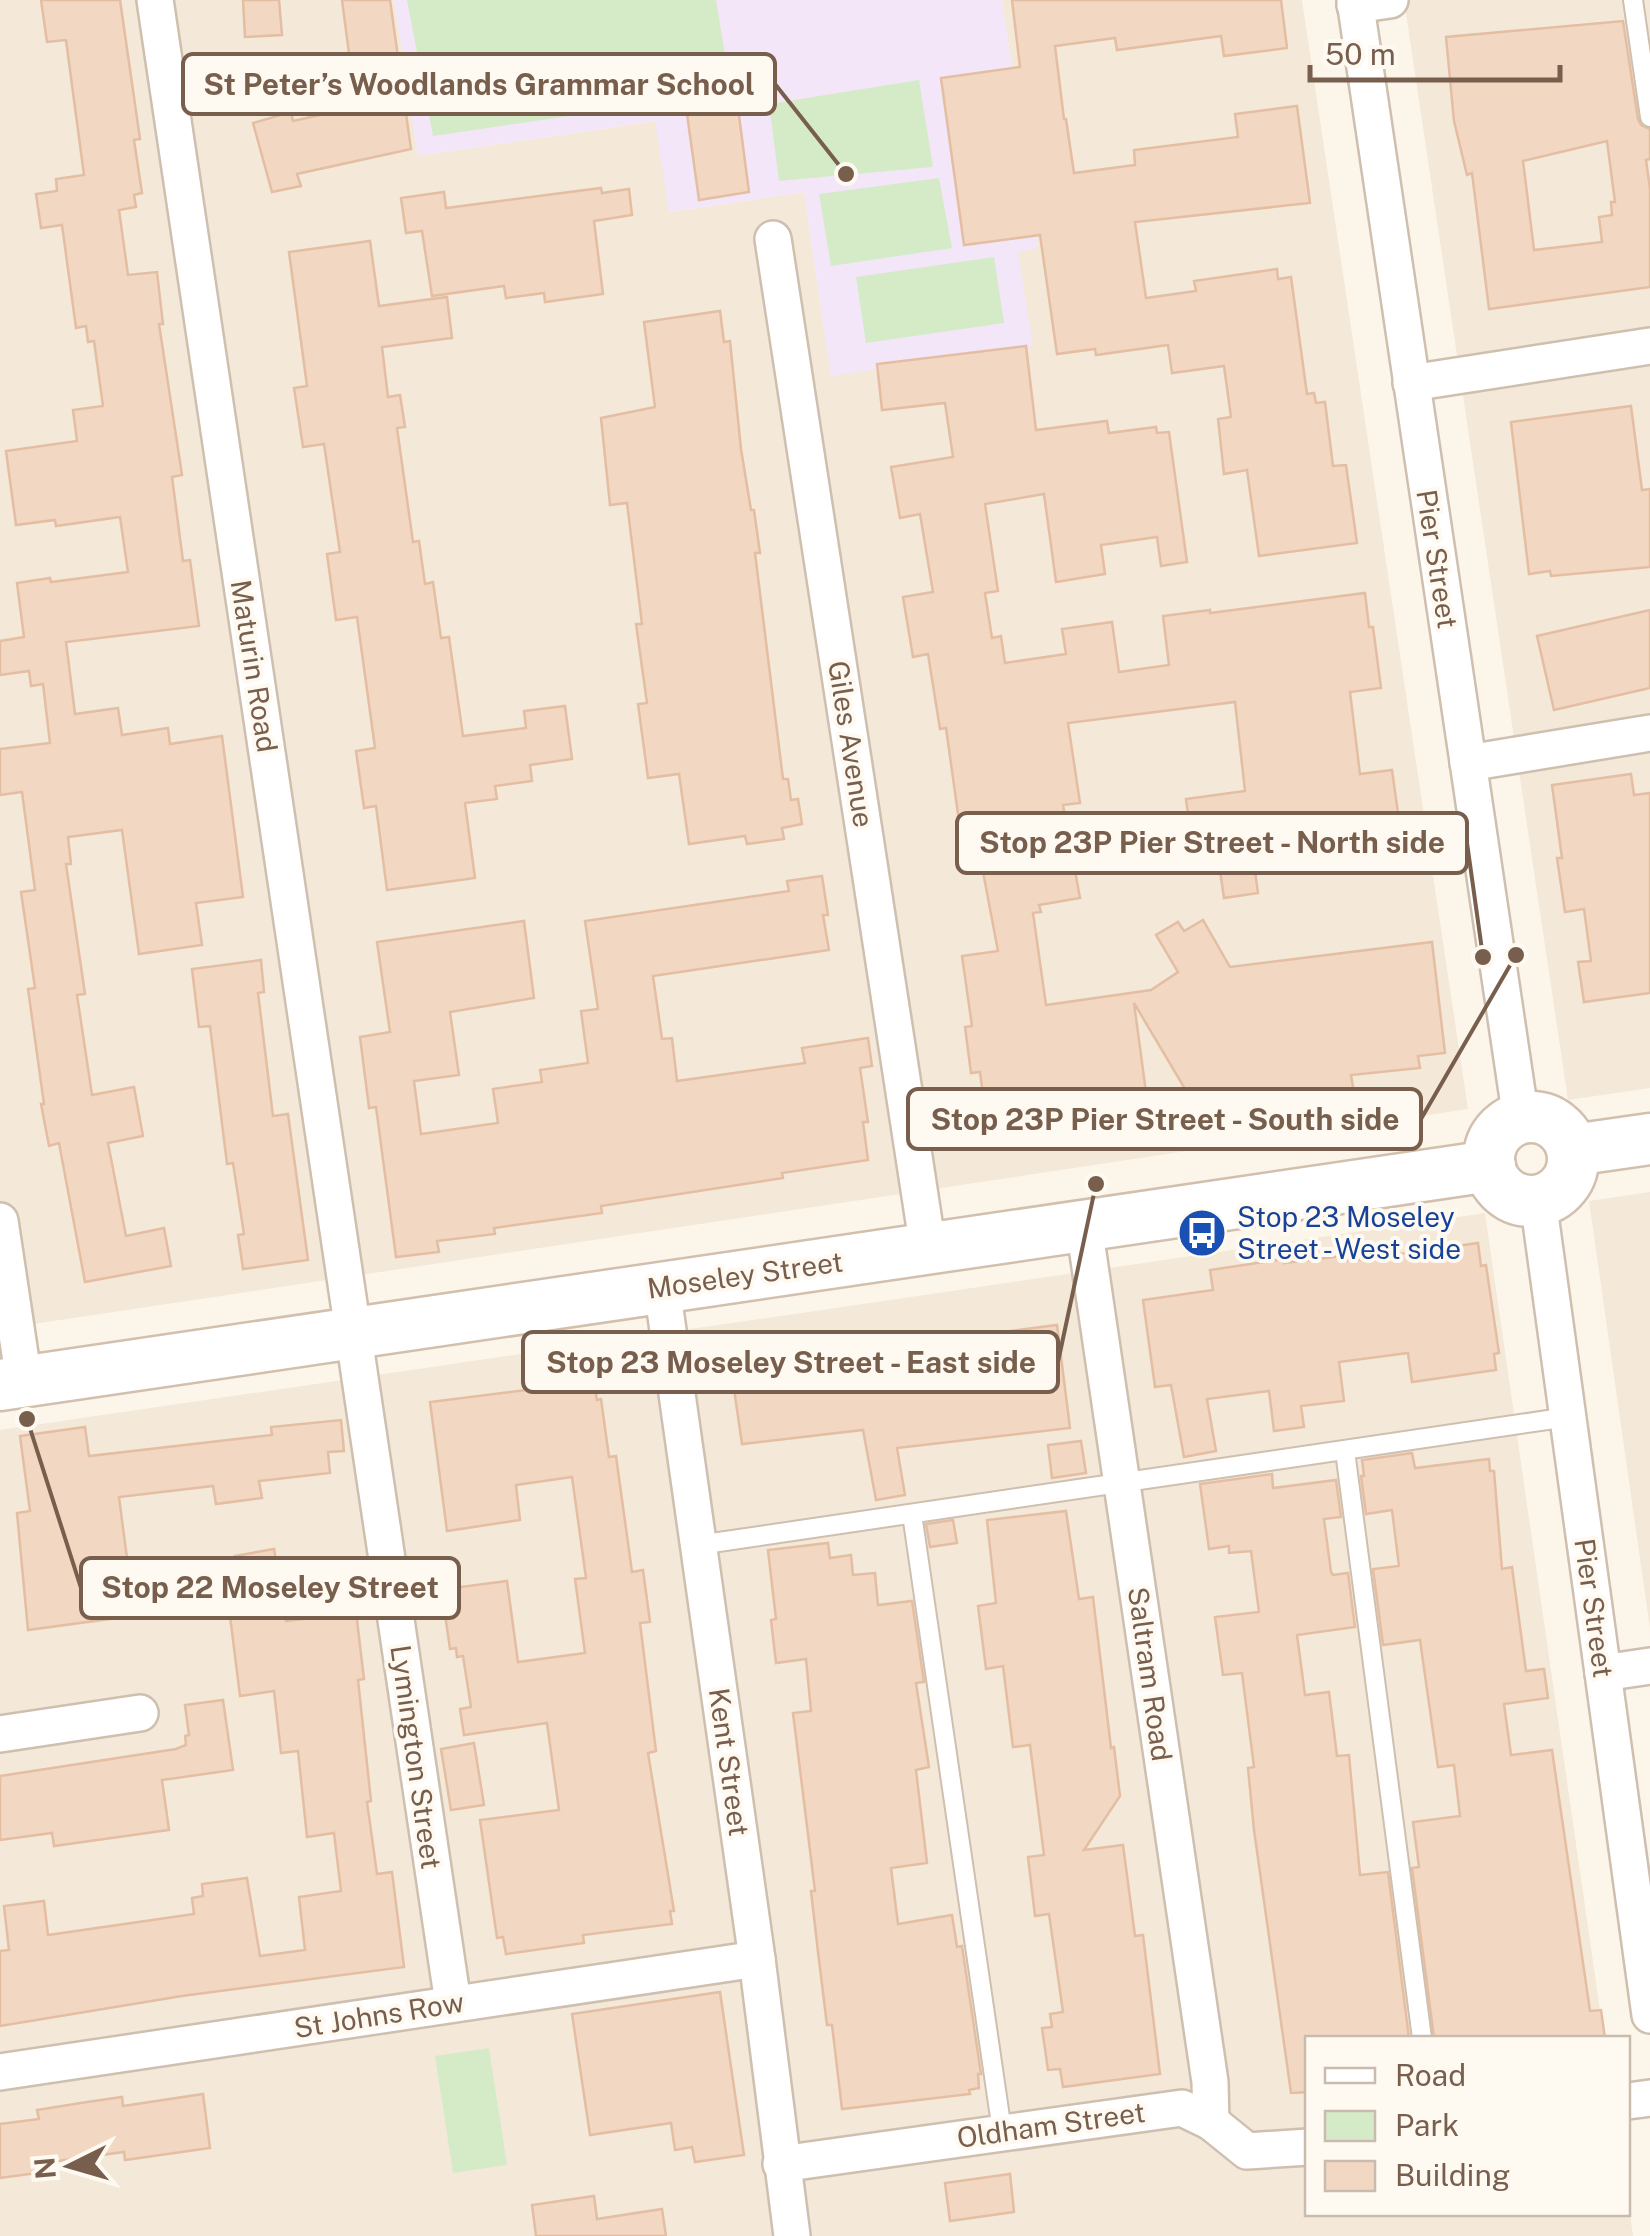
<svg xmlns="http://www.w3.org/2000/svg" width="1650" height="2236" font-family="'Public Sans',sans-serif">
  <style>
    .residential { fill: #f4e8d9 }
    .education { fill: #f3e6f9 }
    .green { fill: #d5ebc8 }
    .building { fill: #f2d7c2; stroke: #e4bea2; stroke-width: 2.5; fill-rule: evenodd }
    .lines { fill: none; stroke-linecap: round; stroke-linejoin: round }
    .lane-casing { stroke: #cfbfaf; stroke-width: 22 }
    .street-casing { stroke: #cfbfaf; stroke-width: 40 }
    .secondary-casing { stroke: #d2bfad; stroke-width: 55 }
    .lane { stroke: #fff; stroke-width: 18 }
    .street { stroke: #fff; stroke-width: 35 }
    .secondary { stroke: #fff; stroke-width: 50 }
    .labels { text-anchor: middle; stroke-width: 8; stroke-linejoin: round; paint-order: stroke }
    .street-label { font-size: 28px; fill: #785e4d; stroke: #fffaf1 }
    .transit-label { font-size: 28px; fill: #164399; stroke: #fffaf1; text-anchor: start }
    .leader { fill: none; stroke: #785e4d; stroke-width: 4 }
    .callout-dot { fill: #785e4d; stroke: #fffaf1; stroke-width: 4 }
    .callout { fill: #fffaf1; stroke: #785e4d; stroke-width: 4 }
    .callout-label { font-size: 30px; text-anchor: middle; font-weight: bold; fill: #785e4d }
  </style>
  <rect width="100%" height="100%" fill="#fcf6ea"/>
  <g class="residential">
    <path d="M0,0H394L418,156L656,121L670,212L804,192L831,375L1018,251L1038,247L1002,0H1302L1468,1109L0,1329Z"/>
    <path d="M1404,0H1650V1088L1568,1100Z"/>
    <path d="M1650,1192V1629L1589,1201Z"/>
    <path d="M1485,1213L1604,2038H1308V2214H1628V2200L1633,2236H0V1430Z"/>
  </g>
  <path class="education" d="M394,0H1002L1038,248L1018,252L1033,346L831,376L804,192L669,212L655,121L418,156Z"/>
  <g class="green">
    <path d="M407,0H716L731,92L433,136Z"/>
    <path d="M919,80L933,167L779,181L769,104Z"/>
    <path d="M939,178L952,248L831,266L819,194Z"/>
    <path d="M994,257L1004,323L866,343L856,277Z"/>
    <path d="M489,2048L507,2165L453,2173L435,2056Z"/>
  </g>
  <g class="building">
    <path d="M41,0H120L140,139L134,140L142,193L134,195L136,207L119,210L128,275L157,272L163,324H159L182,475L172,477L183,561L190,560L199,626L66,642L75,714L118,708L122,735L168,728L170,744L222,736L243,897L196,903L202,945L139,954L122,830L68,837L71,864H66L85,994L77,995L92,1095L134,1087L143,1136L108,1143L126,1236L164,1228L171,1266L85,1282L59,1143L49,1146L41,1104H44L28,989L35,988L21,892L35,890L22,792L0,795V749L50,743L43,684L31,686L29,671L0,675V641L24,637L17,583L50,578L51,582L128,572L120,517L56,526L55,520L16,525L6,451L77,441L73,410L103,406L94,341L88,342L86,326L76,328L62,225L41,228L36,194L57,191L56,179L84,175L66,40L47,42Z"/>
    <path d="M243,0H279L282,35L245,37Z"/>
    <path d="M342,0H390L411,149L297,174L301,186L272,192L253,123L291,112L293,121L356,107Z"/>
    <path d="M1012,0H1281L1287,48L1224,56L1221,36L1117,50L1115,38L1055,46L1064,119H1066L1074,173L1135,165L1134,150L1238,137L1235,114L1297,106L1310,203L1135,222L1146,298L1196,291L1194,281L1277,269L1278,279L1291,277L1307,394L1314,393L1316,403L1325,402L1333,466L1346,465L1357,543L1259,556L1247,470L1224,474L1218,419L1231,417L1224,366L1172,373L1168,345L1096,355L1095,349L1057,354L1040,235L964,245L941,78L1020,67Z"/>
    <path d="M1623,21L1638,119L1641,125L1650,129V159L1646,160L1650,189V287L1489,309L1472,173L1467,175L1454,121L1446,37ZM1607,141L1615,202H1611L1612,215L1599,217L1602,242L1534,250L1523,161Z"/>
    <path d="M738,108L749,192L699,200L687,114Z"/>
    <path d="M601,188L602,193L629,189L632,215L594,221L603,294L545,302L544,293L506,298L504,286L432,296L422,231L406,233L401,198L444,192L446,208Z"/>
    <path d="M370,241L379,306L447,297L452,338L382,347L388,397L400,395L405,427L397,428L413,542L419,541L425,584L433,582L441,638L449,637L463,736L526,728L524,711L565,706L572,759L530,765L532,781L495,786L497,799L465,803L475,878L387,890L376,806L364,808L356,751L375,748L357,617L336,620L327,554L340,552L324,444L303,447L294,388L307,386L289,252Z"/>
    <path d="M720,311L724,342L730,341L741,449L751,510H754L760,553H755L783,779H788L791,800L798,799L802,824L782,828L784,839L747,844L745,836L689,844L679,774L648,778L638,704L647,703L636,624H642L627,503L610,505L601,418L655,407L644,322Z"/>
    <path d="M1026,346L1036,430L1107,421L1109,433L1156,427L1157,433L1169,432L1187,562L1161,566L1157,537L1101,545L1105,574L1056,582L1044,494L985,504L998,591L985,593L992,638L1001,636L1005,663L1066,654L1062,629L1112,622L1119,672L1169,665L1163,616L1210,610V613L1365,593L1369,627H1373L1381,688L1350,692L1360,774L1392,770L1402,842L1330,851L1329,846L1253,857L1258,893L1224,898L1219,864L1195,867L1186,799L1245,791L1235,702L1068,723L1080,803L1063,805L1080,898L1039,905L1041,912L1033,913L1046,1005L1151,990L1178,972L1156,935L1178,922L1184,931L1203,920L1230,967L1432,942L1445,1053L1418,1056L1420,1068L1351,1075L1354,1093L1285,1103L1283,1089L1212,1126L1208,1119L1204,1121L1134,1003L1148,1107L1081,1116L1078,1099L1006,1109L1004,1093L983,1095L980,1072L971,1073L965,1027L972,1026L962,956L998,951L973,819L959,821L946,728L940,729L928,654L913,657L903,597L933,592L920,514L900,518L891,467L953,457L945,403L882,410L877,364Z"/>
    <path d="M1631,406L1642,490L1650,489V567L1551,576L1550,571L1529,574L1511,422Z"/>
    <path d="M1650,610V688L1554,710L1537,636Z"/>
    <path d="M1631,774L1634,795L1650,793V993L1584,1002L1578,962L1591,961L1584,909L1565,912L1557,858H1562L1552,785Z"/>
    <path d="M822,876L828,915H823L829,950L653,976L662,1039L672,1038L677,1081L805,1063L802,1048L868,1038L872,1066L860,1068L868,1122H863L868,1160L782,1173L783,1178L601,1206L602,1213L494,1228L495,1234L437,1241L439,1252L396,1257L376,1107L369,1108L360,1037L390,1032L377,942L524,921L534,998L450,1012L459,1075L414,1081L421,1134L498,1123L493,1089L542,1082L540,1070L588,1063L581,1011L598,1009L585,921L789,891L787,881Z"/>
    <path d="M261,960L264,992L258,993L273,1116L288,1114L308,1260L243,1269L238,1235L244,1234L233,1163L227,1164L210,1026L199,1027L192,969Z"/>
    <path d="M1478,1243L1481,1266L1486,1265L1499,1353L1494,1354L1496,1370L1412,1382L1408,1353L1339,1362L1344,1401L1301,1406L1304,1427L1274,1431L1269,1391L1207,1399L1216,1451L1184,1457L1171,1385L1155,1387L1143,1300L1213,1290L1210,1270L1284,1259V1263L1341,1256L1342,1261L1366,1259Z"/>
    <path d="M1057,1325L1070,1428L897,1448L905,1495L876,1500L863,1430L742,1444L728,1348L790,1339V1344L871,1334L874,1355L1004,1339L1003,1332Z"/>
    <path d="M593,1377L597,1400L601,1399L609,1457L616,1456L632,1572L643,1570L650,1622L640,1623L656,1751L648,1753L674,1911H670L672,1924L583,1935L584,1943L506,1954L503,1937L497,1938L480,1820L559,1810L547,1723L464,1735L460,1709L471,1707L463,1656L457,1657L456,1648L450,1649L444,1607L455,1605L453,1588L507,1581L518,1662L585,1653L575,1579L586,1578L572,1477L516,1485L520,1520L447,1531L430,1402L551,1387L550,1383Z"/>
    <path d="M341,1420L344,1451L328,1452L330,1473L259,1481L262,1498L216,1504L213,1486L119,1497L128,1566L166,1560L168,1571L236,1560L235,1556L274,1549L286,1621L356,1612L364,1679L358,1680L371,1801L367,1802L377,1874L392,1872L404,1967L182,1996L0,2026V1951L9,1950L4,1906L44,1901L48,1935L194,1914L192,1898L203,1896L202,1884L247,1878L260,1956L305,1950L299,1897L341,1891L334,1833L307,1837L298,1751L281,1753L274,1691L240,1696L229,1608L148,1618L147,1614L28,1630L17,1513L30,1511L20,1436L85,1427L89,1456L272,1435L271,1427Z"/>
    <path d="M1081,1441L1086,1473L1052,1478L1048,1445Z"/>
    <path d="M1412,1453L1415,1468L1489,1459L1490,1471H1494L1502,1569L1512,1567L1526,1671L1544,1669L1548,1698L1504,1704L1511,1755L1552,1750L1590,2011L1601,2010L1605,2038H1434L1412,1868L1419,1867L1413,1822L1460,1816L1454,1765L1438,1767L1420,1640L1383,1645L1373,1569L1399,1566L1392,1510L1366,1514L1361,1476H1364L1362,1460Z"/>
    <path d="M1272,1474L1273,1488L1336,1480L1341,1517L1324,1519L1331,1572L1333,1575L1348,1573L1355,1627L1297,1635L1305,1695L1329,1692L1337,1756L1349,1755L1360,1875L1388,1872L1409,2038H1308V2092L1291,2093L1254,1830L1248,1768L1254,1767L1242,1673L1223,1675L1215,1617L1259,1612L1251,1551L1229,1553V1546L1209,1549L1200,1484Z"/>
    <path d="M1066,1511L1079,1599L1093,1597L1111,1748L1114,1747L1120,1796L1084,1850L1123,1845L1135,1936L1143,1935L1160,2074L1063,2087L1060,2069L1048,2070L1042,2028L1052,2027L1050,2014L1063,2012L1049,1914L1035,1916L1028,1857L1044,1855L1030,1745L1013,1747L1003,1666L986,1669L978,1606L996,1603L987,1520Z"/>
    <path d="M953,1520L957,1543L930,1547L926,1524Z"/>
    <path d="M828,1543L830,1558L851,1555L853,1575L875,1573L878,1605L912,1601L924,1682L916,1683L929,1767L916,1770L927,1863L891,1868L898,1924L952,1915L957,1947L962,1946L981,2074H978L979,2088L969,2090L970,2094L842,2109L832,2025H827L818,1952L811,1891H815L793,1713L811,1711L806,1659L776,1663L771,1620L776,1619L768,1550Z"/>
    <path d="M223,1700L233,1770L162,1780L169,1830L54,1846L52,1833L0,1840V1776L176,1749L186,1745L185,1736L189,1735L185,1705Z"/>
    <path d="M474,1743L484,1805L451,1810L441,1749Z"/>
    <path d="M720,1992L744,2155L695,2162L692,2147L675,2150L671,2123L590,2135L572,2014Z"/>
    <path d="M203,2094L210,2148L125,2160L124,2152L50,2162L52,2171L0,2178V2124L39,2119L37,2110L87,2102L122,2097L123,2106Z"/>
    <path d="M1010,2174L1014,2212L950,2221L945,2183Z"/>
    <path d="M594,2196L597,2219L662,2209L666,2236H536L532,2205Z"/>
  </g>
  <g class="lines">
    <g class="lane-casing">
      <g id="lane">
        <path d="M1633,0L1650,117"/>
        <path d="M1345,1451L1422,2038"/>
        <path d="M912,1514L1002,2131"/>
        <path d="M698,1545L1568,1417"/>
      </g>
    </g>
    <g class="street-casing">
      <g id="street">
        <path d="M155,0L453,2003"/>
        <path d="M1355,0L1521,1119"/>
        <path d="M1355,5L1390,0"/>
        <path d="M773,239L928,1248"/>
        <path d="M1411,383L1650,346"/>
        <path d="M1468,763L1650,733"/>
        <path d="M1538,1200L1650,2015"/>
        <path d="M0,1221L24,1381"/>
        <path d="M1084,1226L1210,2082L1211,2122"/>
        <path d="M662,1288L757,1959L792,2236"/>
        <path d="M1603,1673L1650,1666"/>
        <path d="M0,1734L140,1713"/>
        <path d="M0,2072L757,1959"/>
        <path d="M1628,2101L1650,2098"/>
        <path d="M781,2164L1182,2108L1211,2122L1247,2151L1308,2147"/>
      </g>
    </g>
    <g class="secondary-casing">
      <g id="secondary">
        <circle cx="1531" cy="1159" r="42"/>
        <path d="M1573,1150L1650,1139"/>
        <path d="M0,1385L1490,1166"/>
      </g>
    </g>
    <use href="#lane" class="lane"/>
    <use href="#street" class="street"/>
    <use href="#secondary" class="secondary"/>
  </g>
  <defs>
    <g id="bus-disc" transform="scale(2.5)"><circle r="9.5" fill="#1a4fb4" stroke="#fffaf1"/><path d="M-5-6H5V4H4V6H2V4H-2V6H-4V4H-5ZM-3.5-4V0h7V-4ZM-3.5 1.2v1.5H-2V1.2ZM2 1.2v1.5H3.5V1.2Z" fill="#fff"/></g>
  </defs>
  <g fill-rule="evenodd">
    <use href="#bus-disc" x="1202" y="1233"/>
  </g>
  <g class="labels">
    <g class="street-label">
      <text transform="translate(1437 559) rotate(81)" y="10">Pier Street</text>
      <text transform="translate(254 666) rotate(81)" y="10">Maturin Road</text>
      <text transform="translate(851 744) rotate(81)" y="10">Giles Avenue</text>
      <text transform="translate(745 1275) rotate(-8)" y="10">Moseley Street</text>
      <text transform="translate(1594 1608) rotate(82)" y="10">Pier Street</text>
      <text transform="translate(1150 1674) rotate(82)" y="10">Saltram Road</text>
      <text transform="translate(416 1757) rotate(82)" y="10">Lymington Street</text>
      <text transform="translate(729 1762) rotate(82)" y="10">Kent Street</text>
      <text transform="translate(379 2015) rotate(-9)" y="10">St Johns Row</text>
      <text transform="translate(1051 2125) rotate(-8)" y="10">Oldham Street</text>
    </g>
    <g class="transit-label">
      <text x="1237" y="1227">Stop 23 Moseley<tspan x="1237" dy="32">Street - West side</tspan></text>
    </g>
  </g>
  <path class="leader" d="M846 174L775 84M1483 957L1467 843M1516 955L1421 1119M1096 1184L1058 1362M27 1419L81 1588"/>
  <g class="callout-dot">
    <circle cx="846" cy="174" r="10"/>
    <circle cx="1483" cy="957" r="10"/>
    <circle cx="1516" cy="955" r="10"/>
    <circle cx="1096" cy="1184" r="10"/>
    <circle cx="27" cy="1419" r="10"/>
  </g>
  <g class="callout">
    <rect x="183" y="54" width="592" height="60" rx="10"/>
    <rect x="957" y="813" width="510" height="60" rx="10"/>
    <rect x="908" y="1089" width="513" height="60" rx="10"/>
    <rect x="523" y="1332" width="535" height="60" rx="10"/>
    <rect x="81" y="1558" width="378" height="60" rx="10"/>
  </g>
  <g class="callout-label">
    <text x="479" y="95">St Peter’s Woodlands Grammar School</text>
    <text x="1212" y="853">Stop 23P Pier Street - North side</text>
    <text x="1165" y="1130">Stop 23P Pier Street - South side</text>
    <text x="791" y="1373">Stop 23 Moseley Street - East side</text>
    <text x="270" y="1598">Stop 22 Moseley Street</text>
  </g>
  <rect x="1305" y="2036" width="325" height="180" fill="#fffaf1" stroke="#c9bcaf" stroke-width="2.5"/>
  <rect x="1325" y="2068" width="50" height="15" fill="#ffffff" stroke="#c9bcaf" stroke-width="2.5"/>
  <text x="1395" y="2086" font-size="30" fill="#785e4d">Road</text>
  <rect x="1325" y="2111" width="50" height="30" fill="#d5ebc8" stroke="#c9bcaf" stroke-width="2.5"/>
  <text x="1395" y="2136" font-size="30" fill="#785e4d">Park</text>
  <rect x="1325" y="2161" width="50" height="30" fill="#f2d7c2" stroke="#c9bcaf" stroke-width="2.5"/>
  <text x="1395" y="2186" font-size="30" fill="#785e4d">Building</text>
  <g transform="translate(70 2166) rotate(265)" stroke="#fffaf1" stroke-width="8" paint-order="stroke">
  <path d="M0-8L18 38L0 25L-18 38Z" fill="#785e4d"/>
  <text y="-15" font-size="28" font-weight="bold" text-anchor="middle" fill="#785e4d">N</text>
  </g>
  <path d="M1310 65v15h250v-15" fill="none" stroke="#785e4d" stroke-width="5"/>
  <text x="1325" y="65" font-size="30" fill="#785e4d" stroke="#fffaf1" stroke-width="8" paint-order="stroke">50 m</text>
</svg>
